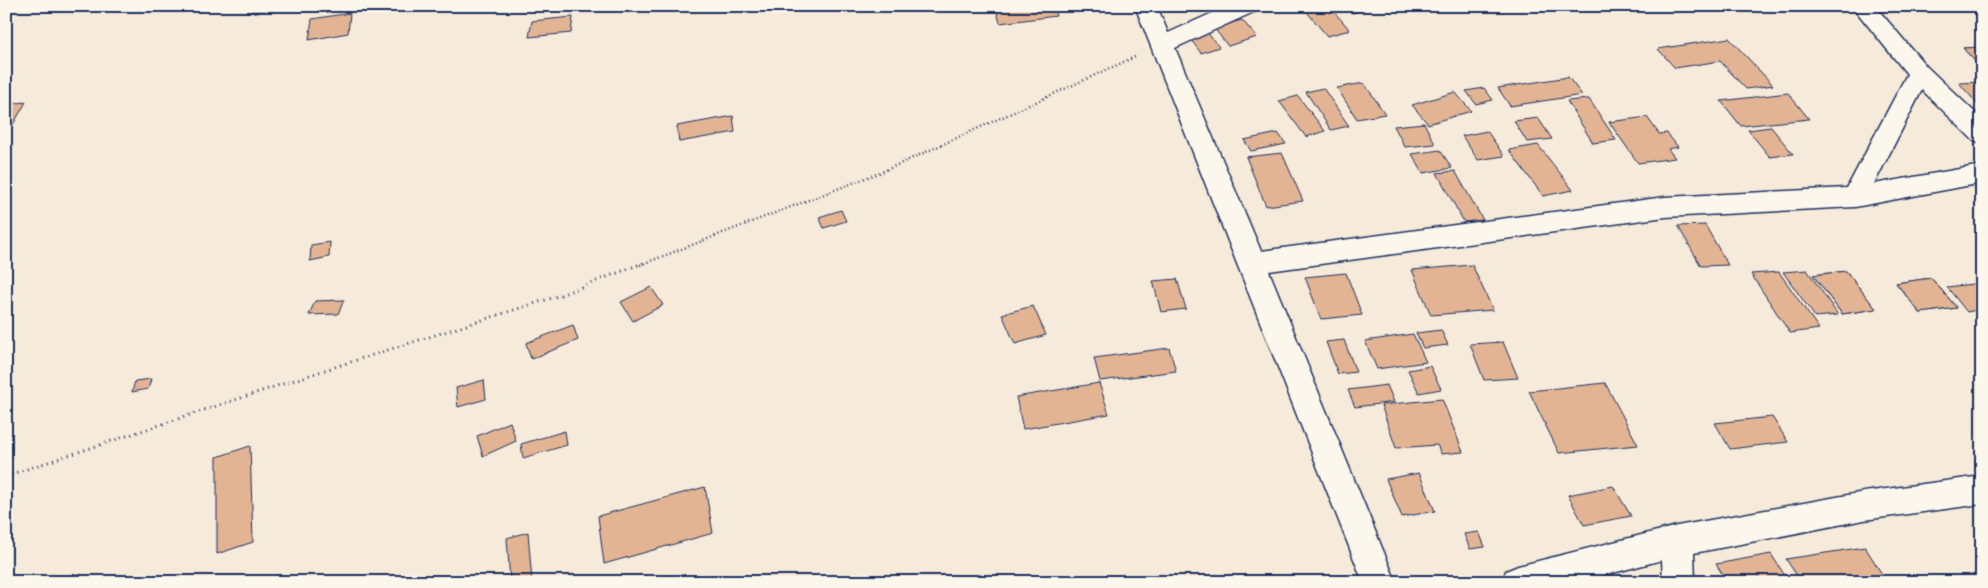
<svg xmlns="http://www.w3.org/2000/svg" width="1988" height="588" font-family="Caveat,sans-serif">
  <style>
    .building { fill: #e3b494; stroke: #1b2f5e }
    .lines { fill: none; stroke-linecap: round; stroke-linejoin: round }
    .street-casing { stroke: #1b2f5e; stroke-width: 3 }
    .path-far1 { stroke: #1b2f5e; stroke-width: 2.5; stroke-dasharray: 1 3; stroke-linecap: butt }
    .path { stroke: #1b2f5e; stroke-width: 3; stroke-dasharray: 1 4.5; stroke-linecap: butt }
    .street { fill: #fbf7ec; fill-rule: evenodd }
  </style>
  <rect width="100%" height="100%" fill="#f6eada"/>
  <filter id="ink" filterUnits="userSpaceOnUse"><feTurbulence type="fractalNoise" baseFrequency=".02" numOctaves="2"/><feDisplacementMap in="SourceGraphic" scale="10" xChannelSelector="R" yChannelSelector="G"/><feConvolveMatrix kernelMatrix="1 2 1 2 8 2 1 2 1" color-interpolation-filters="sRGB"/></filter>
  <g filter="url(#ink)">
    <g class="building">
      <path d="M254,6H268L266,10L252,12Z"/>
      <path d="M1009,6H1053L1056,16L1000,23L996,8Z"/>
      <path d="M1302,6H1329L1350,30L1327,36Z"/>
      <path d="M1347,6H1362L1365,10L1352,13Z"/>
      <path d="M350,13L348,33L309,40L312,19Z"/>
      <path d="M573,17L571,33L529,37L532,21Z"/>
      <path d="M1242,20L1257,37L1228,46L1214,28Z"/>
      <path d="M1206,31L1219,47L1201,53L1188,36Z"/>
      <path d="M1729,38L1773,85L1746,89L1720,61L1675,68L1658,49Z"/>
      <path d="M1982,47V69L1963,48Z"/>
      <path d="M1982,47V69L1963,48Z"/>
      <path d="M1568,77L1582,95L1510,106L1498,88Z"/>
      <path d="M1982,82V109L1959,83Z"/>
      <path d="M1364,83L1385,114L1357,119L1337,88Z"/>
      <path d="M1323,88L1349,126L1331,130L1306,92Z"/>
      <path d="M1484,88L1493,100L1476,104L1466,91Z"/>
      <path d="M1455,92L1471,111L1428,124L1412,105Z"/>
      <path d="M1788,93L1809,119L1741,126L1721,101Z"/>
      <path d="M1298,96L1325,131L1306,137L1279,101Z"/>
      <path d="M1589,99L1616,140L1593,143L1567,101Z"/>
      <path d="M26,102L7,135H6V104Z"/>
      <path d="M733,116L735,132L679,142L677,126Z"/>
      <path d="M1647,117L1659,134L1667,133L1678,147L1668,149L1675,158L1638,163L1609,122Z"/>
      <path d="M1538,118L1552,139L1527,142L1514,121Z"/>
      <path d="M1424,123L1435,144L1405,147L1394,126Z"/>
      <path d="M1771,127L1793,154L1770,157L1748,130Z"/>
      <path d="M1487,131L1504,156L1478,160L1462,136Z"/>
      <path d="M1278,133L1286,144L1251,151L1244,140Z"/>
      <path d="M1538,145L1573,190L1543,196L1509,150Z"/>
      <path d="M1440,150L1452,168L1423,173L1412,154Z"/>
      <path d="M1282,153L1303,201L1266,206L1246,157Z"/>
      <path d="M1455,171L1483,220L1464,222L1437,173Z"/>
      <path d="M841,210L846,221L824,228L819,217Z"/>
      <path d="M1705,225L1728,265L1701,266L1678,226Z"/>
      <path d="M330,242L329,257L310,261L311,245Z"/>
      <path d="M1472,265L1493,310L1431,315L1412,270Z"/>
      <path d="M1807,270L1838,315L1815,317L1783,272Z"/>
      <path d="M1846,271L1876,309L1842,314L1813,275Z"/>
      <path d="M1846,271L1876,309L1842,314L1813,275Z"/>
      <path d="M1779,272L1819,329L1790,333L1751,274Z"/>
      <path d="M1346,273L1362,315L1321,319L1305,277Z"/>
      <path d="M1931,278L1957,308L1920,313L1896,283Z"/>
      <path d="M1931,278L1957,308L1920,313L1896,283Z"/>
      <path d="M1177,279L1186,309L1161,312L1153,281Z"/>
      <path d="M1982,283V309L1967,312L1947,287Z"/>
      <path d="M651,287L663,305L633,321L621,302Z"/>
      <path d="M344,300L338,314L309,315L315,301Z"/>
      <path d="M1033,306L1046,335L1015,344L1002,314Z"/>
      <path d="M573,325L578,340L531,359L526,343Z"/>
      <path d="M1441,330L1448,345L1423,348L1416,333Z"/>
      <path d="M1413,334L1426,362L1377,369L1365,341Z"/>
      <path d="M1344,340L1356,372L1338,374L1326,342Z"/>
      <path d="M1503,342L1518,378L1484,380L1470,344Z"/>
      <path d="M1169,348L1176,371L1100,381L1094,358Z"/>
      <path d="M1430,366L1441,389L1419,393L1408,370Z"/>
      <path d="M151,379L148,389L132,392L135,381Z"/>
      <path d="M484,380L486,399L458,407L456,388Z"/>
      <path d="M1099,383L1109,414L1023,429L1016,397Z"/>
      <path d="M1605,383L1638,445L1559,453L1529,391Z"/>
      <path d="M1387,385L1394,402L1355,407L1348,390Z"/>
      <path d="M1442,399L1463,452L1441,454L1437,445L1396,448L1381,405Z"/>
      <path d="M1772,417L1788,442L1730,449L1715,423Z"/>
      <path d="M510,422L516,441L483,456L477,436Z"/>
      <path d="M565,431L567,445L523,458L521,444Z"/>
      <path d="M250,446L253,542L217,554V457Z"/>
      <path d="M1419,473L1435,511L1402,517L1386,479Z"/>
      <path d="M1613,486L1631,516L1584,525L1568,495Z"/>
      <path d="M705,487L713,533L604,564L598,516Z"/>
      <path d="M528,532L532,582H510L507,538Z"/>
      <path d="M1479,532L1485,547L1470,549L1464,534Z"/>
      <path d="M1865,547L1887,582H1801L1786,559Z"/>
      <path d="M1771,554L1789,582H1727L1716,564Z"/>
    </g>
    <g class="lines">
      <g class="street-casing">
        <g id="street">
          <path d="M1135,6H1157L1168,33L1228,6H1259L1256,11L1175,48L1261,251L1665,197L1847,188L1907,74L1852,6H1875L1927,67L1982,119V143L1973,140L1922,90L1874,184L1982,165V183L1855,207L1665,217L1269,271L1396,582H1363Z"/>
          <path d="M1982,476V504L1864,520L1694,553L1695,582H1663L1662,560L1579,582H1502L1506,571L1518,566L1677,526L1864,492Z"/>
        </g>
      </g>
      <path class="path-far1" d="M640,265L884,171L1137,56"/>
      <path class="path" d="M6,476L325,370L558,296L643,263"/>
      <use href="#street" class="street"/>
    </g>
  </g>
  <rect width="1988" height="588" fill="none" stroke="#fbf7ec" stroke-width="25"/>
  <rect x="12" y="12" width="1963" height="563" fill="none" stroke="#1b2f5e" stroke-width="2" filter="url(#ink)"/>
</svg>
